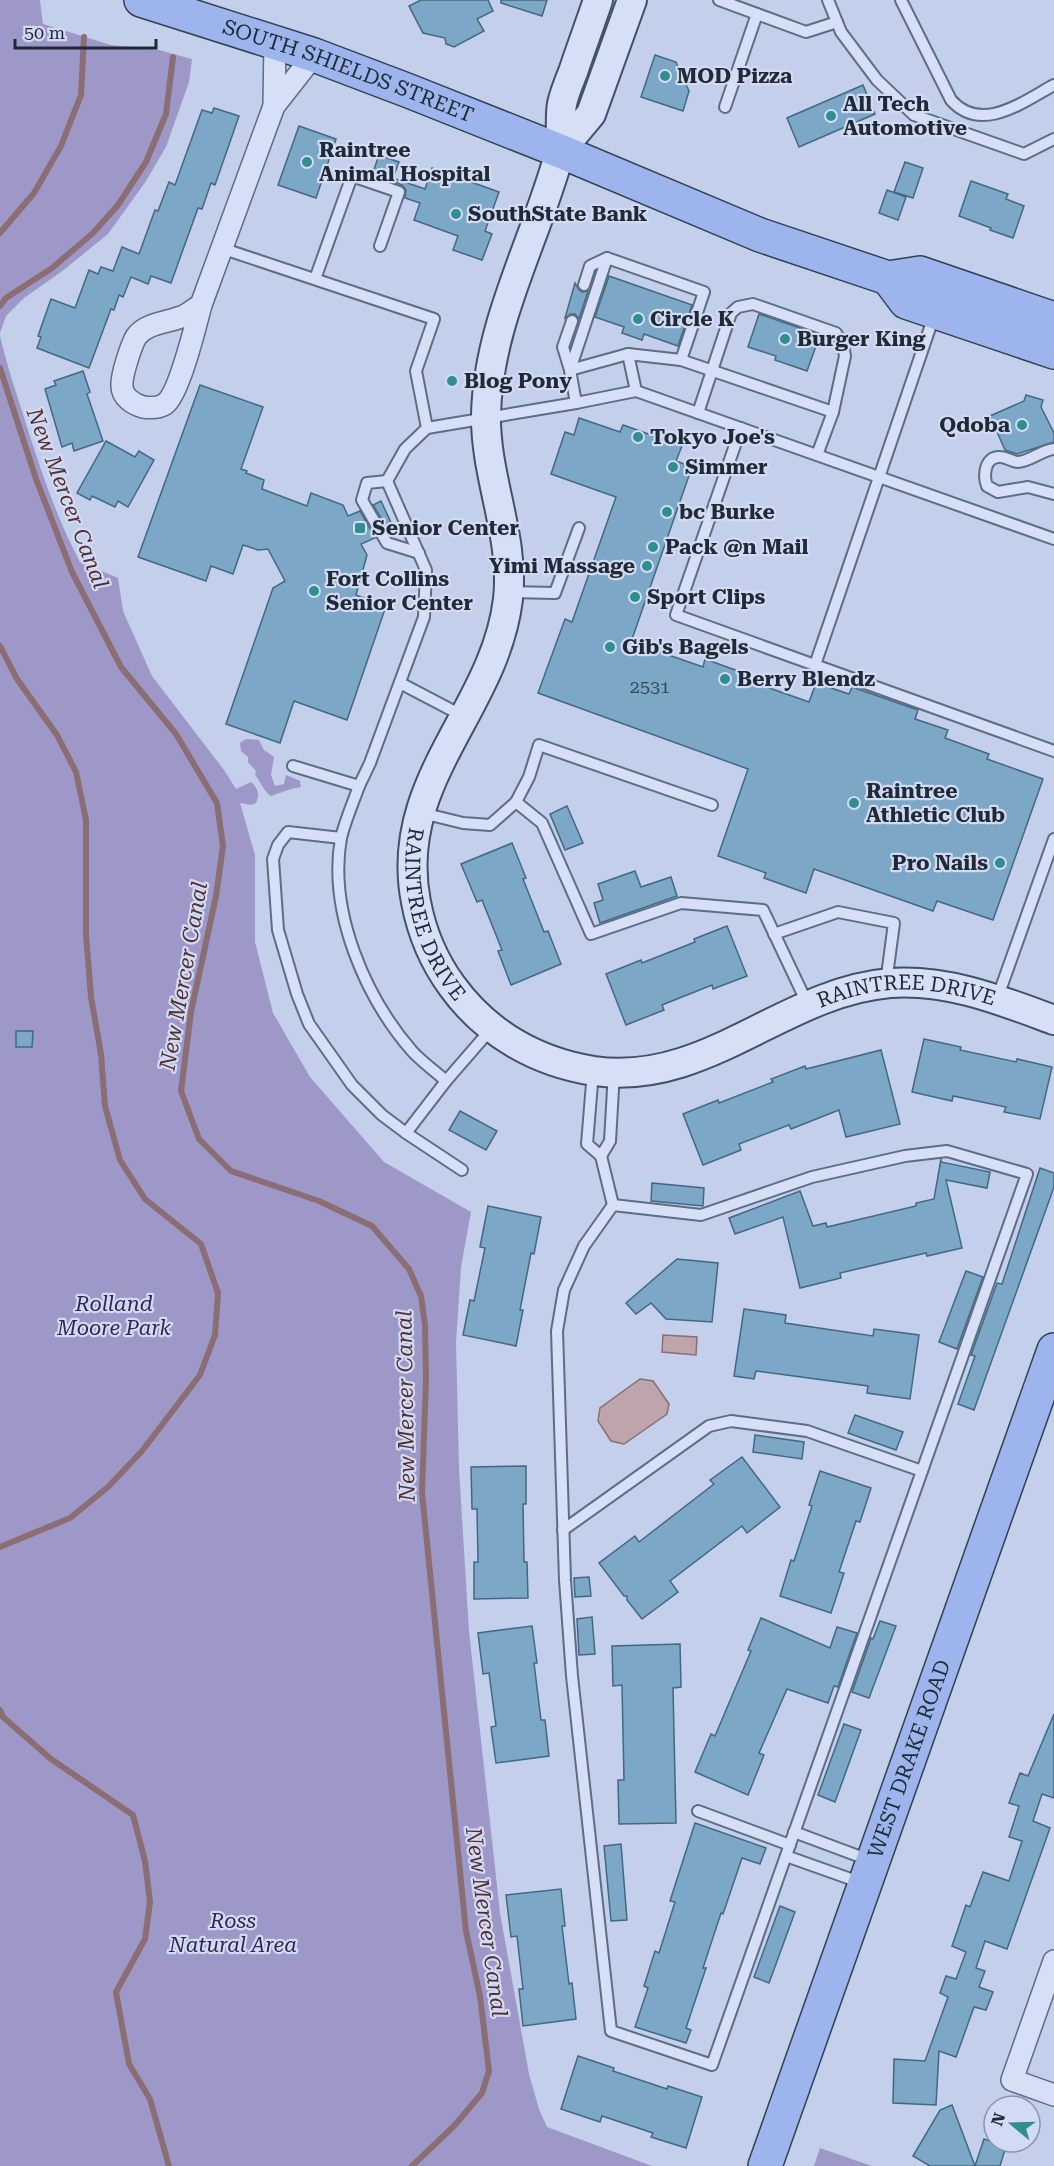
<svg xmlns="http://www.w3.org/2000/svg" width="1054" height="2166" font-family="'Roboto Serif',serif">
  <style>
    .green { fill: #9e98c8 }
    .water { fill: #bea5ac; stroke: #8b6d74; stroke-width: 1.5 }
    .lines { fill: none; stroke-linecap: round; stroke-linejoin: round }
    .stream { stroke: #8b6d74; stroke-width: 6 }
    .building { fill: #7ca7c6; stroke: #436881; stroke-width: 1.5 }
    .lane-casing { stroke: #5b6e84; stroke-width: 14 }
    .street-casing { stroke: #5b6e84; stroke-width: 24 }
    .secondary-casing { stroke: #3f5266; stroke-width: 32 }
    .primary-casing { stroke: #2f4152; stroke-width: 36 }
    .lane { stroke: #d6dff6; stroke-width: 10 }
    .street { stroke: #d6dff6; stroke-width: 21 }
    .secondary { stroke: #d6dff6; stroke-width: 28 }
    .primary { stroke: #9db5ec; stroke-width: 33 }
    .poi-dot { fill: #2f8e8f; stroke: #d2dbf3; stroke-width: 2 }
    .labels { text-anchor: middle; stroke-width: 4.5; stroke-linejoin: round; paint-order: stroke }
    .number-label { font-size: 18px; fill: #364959 }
    .street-label { font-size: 21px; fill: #1e2a35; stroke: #d2dbf3 }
    .poi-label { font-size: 21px; font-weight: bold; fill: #1e2a35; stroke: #d2dbf3; text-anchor: start }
    .park-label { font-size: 21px; font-style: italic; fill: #312650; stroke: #d2dbf3 }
    .water-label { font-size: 22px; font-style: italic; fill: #542f31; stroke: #d2dbf3 }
  </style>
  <rect width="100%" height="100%" fill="#c3cfeb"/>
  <g class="green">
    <path d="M0,0H39L40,1L43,24L111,45L159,50L192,59L189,82L166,147L146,181L108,234L61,272L24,298L6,316L0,333Z"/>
    <path d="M0,336C7,366 17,395 26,424C41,471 57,519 80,562L118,578L123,611L152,676L224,770L236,789L251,782C258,788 260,794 256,803L251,805L240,803L255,855V942L273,1013L310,1077L384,1162L471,1212L461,1267L456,1343L459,1469L469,1631L500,1913L529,2074L539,2109L547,2127L652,2166H0Z"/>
    <path d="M246,739L259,740L264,750L274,757L271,775L275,786L284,784L286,775L300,781L301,787L291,789L271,796C264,792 261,782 255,775L256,771L248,762V757L241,751L240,743Z"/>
    <path d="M820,2148L872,2166H814Z"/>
  </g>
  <g class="water">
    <path d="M663,1335L697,1337L696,1355L662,1352Z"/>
    <path d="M640,1379L653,1381L669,1404L667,1414L624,1444L611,1441L598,1421L600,1408Z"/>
  </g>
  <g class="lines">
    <g class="stream">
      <path d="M0,233L34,193L61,146L81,95L84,37"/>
      <path d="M0,306L6,298L52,268L93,233L118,205L146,162L166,114L173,57"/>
      <path d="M0,368L36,479L72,572L121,667L176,734L217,803L223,846L216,896L191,1012L181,1091L199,1139L231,1171L319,1201L372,1226L409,1269L421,1296L425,1325L426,1379L422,1493L466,1931L480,1996L489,2071L482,2093L454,2126L412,2166"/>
      <path d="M0,646L17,679L57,735L76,772L86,820V934L91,997L101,1054L105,1106L120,1160L145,1199L201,1244L218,1293L215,1335L200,1375L142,1451L108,1487L70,1518L0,1547"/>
      <path d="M0,1710L3,1717L51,1759L133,1815L145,1861L150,1902L145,1939L116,1992L129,2064L150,2099L169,2166"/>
    </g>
  </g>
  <g class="building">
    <path d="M421,0H488L493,11L477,19L484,31L454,47L446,44L445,38L423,33L409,6Z"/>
    <path d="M501,0H547L542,16L501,3Z"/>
    <path d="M655,55L676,62L689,91L683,111L641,97Z"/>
    <path d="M863,85L875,114L799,147L787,118Z"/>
    <path d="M214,108L239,116L215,185L211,183L202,209L198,208L171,283L151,276L148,284L131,277L123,297L119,295L114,310L111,309L89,368L37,348L41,337L38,336L51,299L75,308L89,270L98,274L101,267L113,271L122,247L139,254L155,210L158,211L169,182L175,185L202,110L212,113Z"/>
    <path d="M299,126L336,139L316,198L278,185Z"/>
    <path d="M379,155L399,162L393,178L425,189L432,168L499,192L485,231L492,234L482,260L453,250L458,236L414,220L420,203L405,198L406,190L402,185L372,175Z"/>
    <path d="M905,162L923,168L913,198L894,192Z"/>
    <path d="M971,181L1008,194L1006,199L1024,206L1013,238L990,230L991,228L959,216Z"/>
    <path d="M887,190L906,197L898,220L879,213Z"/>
    <path d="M609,276L692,305L678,346L644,334L642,340L622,333L624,327L595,317Z"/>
    <path d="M575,283L579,290L582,292L588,291L579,319L575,314H571L565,318Z"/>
    <path d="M759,314L820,335L807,371L775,360L776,356L748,347Z"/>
    <path d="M83,371L90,392L87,394L103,441L74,451L72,443L62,447L45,389L56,385L54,381Z"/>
    <path d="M200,385L263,407L241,469L247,471L246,473L264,480L262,489L307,506L311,493L343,505L348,516L360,511L375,538L361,544L367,555L356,595L386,606L347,720L294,701L280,743L226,724L273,588L285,581L268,549L258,550L243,545L233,574L211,566L206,581L138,557Z"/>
    <path d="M1026,395L1043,400L1041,407L1054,433V442L1017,454L1005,450L990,416L1024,401Z"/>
    <path d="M579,418L620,432L623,425L682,446L676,461L692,467L631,642L703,667L705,659L763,680L761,685L809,702L816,683L849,694L852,687L918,710L915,719L948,730L945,738L989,754L987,759L1043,779L993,920L937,901L933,911L814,869L806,893L764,878L766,873L718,856L748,769L538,693L565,619L572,622L616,497L551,474L565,432L574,435Z"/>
    <path d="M106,441L135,457L139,451L154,460L128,507L118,501L115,507L92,496L90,500L77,493Z"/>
    <path d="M381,501L394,529L389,531L373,505Z"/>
    <path d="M567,806L583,843L565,850L550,814Z"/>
    <path d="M512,843L526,878L523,879L544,932L548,931L561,964L511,985L498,951L502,950L482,900L477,902L461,864Z"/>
    <path d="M635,871L641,887L671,877L677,896L600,923L594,903L603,900L598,884Z"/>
    <path d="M727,926L747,976L713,989L712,985L662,1005L664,1010L626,1025L606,974L641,960L642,963L695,942L694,939Z"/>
    <path d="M16,1031H33L32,1047H16Z"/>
    <path d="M924,1039L961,1047L960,1050L1016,1062L1017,1059L1052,1067L1040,1119L1004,1112L1006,1107L953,1096L952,1101L912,1092Z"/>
    <path d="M881,1050L900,1124L846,1137L839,1110L791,1129L789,1125L739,1144L741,1150L703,1165L683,1114L718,1100L719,1103L773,1082L771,1079L805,1066L806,1069Z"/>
    <path d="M460,1111L497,1131L486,1150L449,1130Z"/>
    <path d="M941,1159V1162L990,1172L987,1188L946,1180L962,1248L927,1256L926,1253L840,1273L841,1278L800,1288L783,1217L735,1234L729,1218L800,1191L813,1226L826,1223L827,1227L916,1206V1203L934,1199Z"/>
    <path d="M1040,1168L1054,1173V1187L974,1410L958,1404L975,1356L971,1355L997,1283L1002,1284Z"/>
    <path d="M652,1183L704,1188L703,1206L651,1201Z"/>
    <path d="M488,1206L541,1217L534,1254L531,1253L520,1310H523L516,1346L463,1335L470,1300L474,1301L485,1248L480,1247Z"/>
    <path d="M677,1259L718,1263L712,1322L666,1319L651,1303L636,1314L626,1303Z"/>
    <path d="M966,1271L983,1277L957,1349L939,1342Z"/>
    <path d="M744,1309L786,1315L785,1323L873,1336L874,1329L919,1335L910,1399L867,1393L868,1386L756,1371L754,1379L734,1376Z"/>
    <path d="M855,1415L903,1432L896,1450L848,1433Z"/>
    <path d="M755,1435L804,1442L802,1459L753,1452Z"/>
    <path d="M742,1457L780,1507L747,1533L742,1526L670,1581L678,1592L642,1619L627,1600V1596H624L599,1563L635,1536L639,1542L714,1484L710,1480Z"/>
    <path d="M526,1466V1504H523L524,1562H527L528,1598L474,1599V1562H478L477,1509H472L471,1467Z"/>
    <path d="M820,1471L871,1488L860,1522L856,1521L839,1572L844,1573L831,1613L780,1596L791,1560L794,1561L812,1506L809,1505Z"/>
    <path d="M589,1577L591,1596L575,1597L574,1578Z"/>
    <path d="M592,1617L595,1654L579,1655L577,1619Z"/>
    <path d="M761,1618L830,1648L837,1627L857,1633L838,1687L834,1686L828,1703L787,1689L759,1753L764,1755L748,1795L695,1772L711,1734L715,1736L751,1651L748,1650Z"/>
    <path d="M880,1621L896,1626L869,1698L852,1692L871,1638L873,1639Z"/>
    <path d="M532,1626L537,1663H534L541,1720H545L549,1756L496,1763L491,1727L496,1726L489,1673L483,1674L478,1633Z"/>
    <path d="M680,1644L681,1687L673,1688L676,1823L619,1824L618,1780H624L622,1685L613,1686L612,1646Z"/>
    <path d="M1054,1714V1798L1042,1794L1033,1821L1050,1828L1007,1949L985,1941L976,1968L985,1971L979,1987L993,1992L986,2010L974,2007L956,2057L939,2051L936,2105L893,2103L894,2059L925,2061L948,1997L940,1993L946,1976L956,1979L966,1952L952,1946L966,1905L970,1907L983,1872L1009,1881L1022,1841L1009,1837L1019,1806L1009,1803L1020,1773L1028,1776Z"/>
    <path d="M844,1724L861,1730L835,1802L818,1795Z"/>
    <path d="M695,1823L766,1848L760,1864L742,1858L723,1914L721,1913L703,1968H706L686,2028L691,2030L686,2043L635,2027L648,1988L644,1986L655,1951L659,1953L675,1902L670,1901Z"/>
    <path d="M621,1844L627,1920L611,1921L604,1846Z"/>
    <path d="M561,1889L565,1926H562L569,1984L572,1983L576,2019L523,2026L519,1989H523L517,1936L511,1937L506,1895Z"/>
    <path d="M780,1906L795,1912L769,1983L754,1977Z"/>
    <path d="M578,2056L614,2068L613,2071L667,2089L668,2086L702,2097L686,2148L651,2137L653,2133L602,2116L600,2122L561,2109Z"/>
    <path d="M952,2105L975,2166H930L913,2156L940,2110Z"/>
    <path d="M984,2139L1006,2146L1000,2166H975Z"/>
  </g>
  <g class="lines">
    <g class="lane-casing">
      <g id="lane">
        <path d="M719,0L806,32L837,22"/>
        <path d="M828,0L841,32L877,80L914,115L1024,154L1054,139"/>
        <path d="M901,0L951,100C981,134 1023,102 1054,85"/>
        <path d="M725,107L757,14"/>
        <path d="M221,248L434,319L416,371L427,428"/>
        <path d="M315,279L352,176L399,192L380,246"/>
        <path d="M584,285L590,266L607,258"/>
        <path d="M572,321L563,347L570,370L628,354L681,360L833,412"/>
        <path d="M628,354L636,391"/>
        <path d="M576,403L570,370L607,258L704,292L681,360"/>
        <path d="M698,413L731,313L738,307L753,304L836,333L843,345L845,356L833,412L817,455"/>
        <path d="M741,428L676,615L1054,751"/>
        <path d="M1054,449C1042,450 1031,461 1018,462C1012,462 1007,457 1000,457C985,456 983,475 987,486L998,492L1028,487L1054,494"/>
        <path d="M387,481L405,449L427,428L576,403L636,391L1054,539"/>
        <path d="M387,481L367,483L362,500L387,543L419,553"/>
        <path d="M509,592L555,593L579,528"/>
        <path d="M815,665L934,316"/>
        <path d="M400,683L463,716"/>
        <path d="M293,766L359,786L370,763L424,617L426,570L387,481"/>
        <path d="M359,786C353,803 345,821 341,838C328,911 365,997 412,1051C422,1062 435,1071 446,1081L492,1028"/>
        <path d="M516,802L542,823L591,934L681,903L763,910L808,1005"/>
        <path d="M422,813L463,823L490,825L516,802L529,777L539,745L712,805"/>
        <path d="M341,838L288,832L278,845L273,859L278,930L297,994L309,1024L352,1085L382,1115L406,1133L446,1081"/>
        <path d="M774,934L838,912L894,923L886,983"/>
        <path d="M997,999L1054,839"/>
        <path d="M593,1071L587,1144L601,1156L610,1141L614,1072"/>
        <path d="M406,1133L462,1170"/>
        <path d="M601,1156L613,1205L584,1246L564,1290L557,1331L565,1580L572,1676L611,2031L712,2065L1027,1174L947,1151L905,1156L812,1177L701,1215L613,1205"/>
        <path d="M563,1530L709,1426L731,1421L807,1431L922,1471"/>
        <path d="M698,1811L790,1845"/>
        <path d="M794,1832L869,1860"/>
        <path d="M786,1856L862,1883"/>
      </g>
    </g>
    <g class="street-casing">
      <g id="street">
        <path d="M274,106L275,42"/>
        <path d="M201,305C196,324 179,394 165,404C159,408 150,408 143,407C133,404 122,397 122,386C121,376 131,346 136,337C146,323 166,323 181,317C188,315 194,309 201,305L274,106L314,55"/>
        <path d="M1054,1961L1012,2080L1054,2095"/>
      </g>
    </g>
    <g class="secondary-casing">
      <g id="secondary">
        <path id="s1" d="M598,0C590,24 581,48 573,72C569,82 564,94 562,104C559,121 563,138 559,155C535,242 488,323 486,415C485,477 515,537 508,599C495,710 392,781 416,902C422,934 433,960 452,986C486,1033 536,1062 594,1071C706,1087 783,992 890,983C948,979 1000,1000 1054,1020"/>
        <path d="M560,151L591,114L632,0"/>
      </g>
    </g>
    <g class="primary-casing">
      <g id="primary">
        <path id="s2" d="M141,0L314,55L409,91L560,151L760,235L888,278L920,273L1054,319"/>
        <path d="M888,278L906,302L1054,352"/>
        <path id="s3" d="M765,2166L1054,1350"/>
      </g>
    </g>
    <use href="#lane" class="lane"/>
    <use href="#street" class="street"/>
    <use href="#secondary" class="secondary"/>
    <use href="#primary" class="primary"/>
  </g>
  <g class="poi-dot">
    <circle cx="665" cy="76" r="6"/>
    <circle cx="831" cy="116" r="6"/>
    <circle cx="307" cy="162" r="6"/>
    <circle cx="456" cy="214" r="6"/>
    <circle cx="638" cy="319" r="6"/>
    <circle cx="785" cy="339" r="6"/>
    <circle cx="452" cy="381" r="6"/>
    <circle cx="1022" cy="425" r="6"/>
    <circle cx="638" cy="437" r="6"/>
    <circle cx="673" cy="467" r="6"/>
    <circle cx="667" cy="512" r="6"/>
    <rect x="354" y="522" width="12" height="12" rx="3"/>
    <circle cx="653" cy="547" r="6"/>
    <circle cx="647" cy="566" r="6"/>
    <circle cx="314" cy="591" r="6"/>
    <circle cx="635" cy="597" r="6"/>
    <circle cx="610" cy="647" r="6"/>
    <circle cx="725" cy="679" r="6"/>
    <circle cx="854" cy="803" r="6"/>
    <circle cx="1000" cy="863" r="6"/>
  </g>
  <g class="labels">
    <g class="number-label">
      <text x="650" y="693">2531</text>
    </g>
    <g class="street-label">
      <text dy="7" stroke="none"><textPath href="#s2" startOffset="219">SOUTH SHIELDS STREET</textPath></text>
      <text dy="7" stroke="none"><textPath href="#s1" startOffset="957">RAINTREE DRIVE</textPath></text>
      <text dy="7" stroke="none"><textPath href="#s1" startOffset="1532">RAINTREE DRIVE</textPath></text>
      <text dy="7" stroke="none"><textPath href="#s3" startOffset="432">WEST DRAKE ROAD</textPath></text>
    </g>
    <g class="poi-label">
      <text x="677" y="83">MOD Pizza</text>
      <text x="843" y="111">All Tech<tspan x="843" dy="24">Automotive</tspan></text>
      <text x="319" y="157">Raintree<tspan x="319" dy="24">Animal Hospital</tspan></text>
      <text x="468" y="221">SouthState Bank</text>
      <text x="650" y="326">Circle K</text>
      <text x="797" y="346">Burger King</text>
      <text x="464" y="388">Blog Pony</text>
      <text x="1010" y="432" text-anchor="end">Qdoba</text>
      <text x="650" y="444">Tokyo Joe's</text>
      <text x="685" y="474">Simmer</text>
      <text x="679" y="519">bc Burke</text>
      <text x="372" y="535">Senior Center</text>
      <text x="665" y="554">Pack @n Mail</text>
      <text x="635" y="573" text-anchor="end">Yimi Massage</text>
      <text x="326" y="586">Fort Collins<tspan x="326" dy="24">Senior Center</tspan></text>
      <text x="647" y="604">Sport Clips</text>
      <text x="622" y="654">Gib's Bagels</text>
      <text x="737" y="686">Berry Blendz</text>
      <text x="866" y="798">Raintree<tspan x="866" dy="24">Athletic Club</tspan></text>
      <text x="988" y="870" text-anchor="end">Pro Nails</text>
    </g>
    <g class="park-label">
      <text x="114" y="1311">Rolland<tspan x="114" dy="24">Moore Park</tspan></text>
      <text x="233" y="1928">Ross<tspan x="233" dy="24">Natural Area</tspan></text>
    </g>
    <g class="water-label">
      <text transform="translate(68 498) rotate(69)" y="8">New Mercer Canal</text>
      <text transform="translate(183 976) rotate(-80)" y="8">New Mercer Canal</text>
      <text transform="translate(405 1406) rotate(-91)" y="8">New Mercer Canal</text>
      <text transform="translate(487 1922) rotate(82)" y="8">New Mercer Canal</text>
    </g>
  </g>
  <g transform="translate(1012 2124) rotate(289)"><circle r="28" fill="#d2dbf3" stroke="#8a94a7" stroke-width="1.5"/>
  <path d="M0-4.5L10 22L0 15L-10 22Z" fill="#2f8e8f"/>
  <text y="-9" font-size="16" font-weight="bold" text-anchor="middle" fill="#1e2a35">N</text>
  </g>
  <path d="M15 39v9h141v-9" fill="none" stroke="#1e2a35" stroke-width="3"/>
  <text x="24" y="39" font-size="18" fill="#1e2a35" stroke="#d2dbf3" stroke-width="4.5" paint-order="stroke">50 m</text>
</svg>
